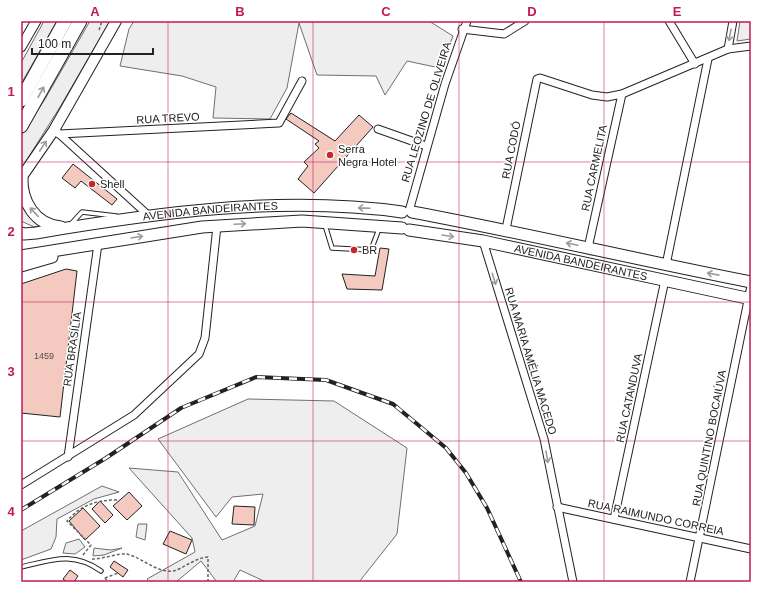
<svg xmlns="http://www.w3.org/2000/svg" width="772" height="603" font-family="Arial,sans-serif">
  <style>
    .green { fill: #eee; stroke: #6f6f6f }
    .building { fill: #f3c9c0; stroke: #222 }
    .lines { fill: none; stroke-linecap: round; stroke-linejoin: round }
    .service-casing { stroke: #222; stroke-width: 5.5 }
    .minor-casing { stroke: #222; stroke-width: 9 }
    .tertiary-casing { stroke: #222; stroke-width: 11 }
    .secondary-casing { stroke: #222; stroke-width: 12 }
    .primary-casing { stroke: #222; stroke-width: 13 }
    .motorway-casing { stroke: #222; stroke-width: 15 }
    .path { stroke: #646464; stroke-width: 1.5; stroke-dasharray: 3 2; stroke-linecap: butt }
    .service { stroke: #fff; stroke-width: 3.5 }
    .minor { stroke: #fff; stroke-width: 7 }
    .tertiary { stroke: #fff; stroke-width: 9 }
    .secondary { stroke: #fff; stroke-width: 10 }
    .primary { stroke: #fff; stroke-width: 11 }
    .motorway { stroke: #fff; stroke-width: 13 }
    .rail-casing { stroke: #222; stroke-width: 4 }
    .rail { stroke: #fff; stroke-width: 2.5; stroke-dasharray: 8; stroke-linecap: butt }
    .oneway { stroke: #9c9c9c }
    .grid { fill: none; stroke: #c2185b; stroke-width: 1; stroke-opacity: 0.55 }
    .poi-dot { fill: #c62828; stroke: #fff; stroke-width: 1.5 }
    .labels { text-anchor: middle; stroke-width: 3; stroke-linejoin: round; paint-order: stroke }
    .number-label { font-size: 9px; fill: #564c4a }
    .street-label { font-size: 11px; fill: #222; stroke: #fff }
    .poi-label { font-size: 11px; fill: #222; stroke: #fff; text-anchor: start }
    .neatline { fill: none; stroke: #c2185b; stroke-width: 1.5 }
    .grid-label { font-size: 13px; text-anchor: middle; font-weight: bold; fill: #c2185b }
  </style>
  <rect width="100%" height="100%" fill="#fff"/>
  <g class="green">
    <path d="M44,21H57L21,84V63Z"/>
    <path d="M90,21H110L60,107L21,169V136L45,99Z"/>
    <path d="M134,21H429L453,36L440,68L407,61L385,95L376,76L317,75L299,23L287,88L270,119L213,118L216,87L182,76L120,66L129,29Z"/>
    <path d="M740,21H751V39L737,41Z"/>
    <path d="M21,202L41,226L34,227L21,221Z"/>
    <path d="M248,399L334,401L407,448L397,534L359,582H266L240,570L233,582H217L201,561L176,582H150L147,579L195,552L192,538L129,468L178,472L222,540L255,526L263,494L232,497L216,517L158,439Z"/>
    <path d="M102,486L119,492L94,499L57,519L56,537L51,549L21,560V531Z"/>
    <path d="M138,524H147L145,540L136,537Z"/>
    <path d="M79,539L85,547L75,554L63,553L66,543Z"/>
    <path d="M94,548L111,550L122,548L104,555L93,556Z"/>
  </g>
  <g class="building">
    <path d="M291,113L335,141L359,115L373,127L314,193L298,179L308,166L304,162L319,148L315,144L319,141L286,119Z"/>
    <path d="M73,164L117,199L112,205L81,181L75,188L62,178Z"/>
    <path d="M380,248L389,249L382,290L347,289L342,274L375,276Z"/>
    <path d="M66,269L77,271L60,417L21,413V284Z"/>
    <path d="M129,492L142,506L127,520L113,506Z"/>
    <path d="M100,501L113,515L105,523L92,509Z"/>
    <path d="M234,506L255,507L254,525L232,524Z"/>
    <path d="M83,508L100,526L85,540L69,521Z"/>
    <path d="M170,531L192,540L186,554L163,544Z"/>
    <path d="M114,561L128,570L123,577L110,567Z"/>
    <path d="M70,570L78,576L74,582H67L63,579Z"/>
  </g>
  <g class="lines">
    <g class="service-casing">
      <g id="service">
        <path d="M71,224L82,212L116,216"/>
        <path d="M325,225L332,248L371,250L379,229"/>
        <path d="M21,567C52,560 73,551 101,571"/>
      </g>
    </g>
    <g class="minor-casing">
      <g id="minor">
        <path d="M669,21L695,64"/>
        <path d="M462,29L504,34L525,21"/>
        <path d="M728,49L733,21"/>
        <path d="M378,129L426,146"/>
        <path d="M57,132L148,215"/>
        <path d="M59,134L279,123L302,81"/>
        <path d="M409,211L445,84L467,21"/>
        <path d="M506,229L537,79L540,78L592,95L607,97L622,94L728,49L751,46"/>
        <path d="M483,241L544,439L573,582"/>
        <path d="M588,248L622,94"/>
        <path d="M666,265L708,59"/>
        <path d="M68,457L98,244"/>
        <path d="M21,485L134,415L199,354L205,338L217,226"/>
        <path d="M557,507L751,549"/>
        <path d="M614,519L665,280"/>
        <path d="M690,582L751,286"/>
      </g>
    </g>
    <g class="tertiary-casing">
      <path id="tertiary" d="M21,47L36,21"/>
    </g>
    <g class="secondary-casing">
      <path id="secondary" d="M21,178L54,130L116,21"/>
    </g>
    <g class="primary-casing">
      <g id="primary">
        <path d="M22,177C21,201 35,225 61,227"/>
        <path d="M412,212C525,233 638,260 751,282"/>
        <path id="s1" d="M409,230L483,241L751,299"/>
        <path id="s2" d="M21,233L24,234L36,233C154,213 282,195 402,212"/>
        <path d="M21,256L202,227L302,221L402,228"/>
        <path d="M21,266L52,257"/>
      </g>
    </g>
    <g class="motorway-casing">
      <g id="motorway">
        <path d="M21,100L65,21"/>
        <path d="M21,126L80,21"/>
      </g>
    </g>
    <g class="path">
      <path d="M99,30L102,21"/>
      <path d="M83,555L91,545L67,521C81,505 96,500 117,500"/>
      <path d="M92,559C103,559 119,553 126,554C142,557 156,573 173,571C183,569 194,558 208,557V582"/>
      <path d="M105,578L118,573"/>
      <path d="M105,578L108,582"/>
    </g>
    <use href="#service" class="service"/>
    <use href="#minor" class="minor"/>
    <use href="#tertiary" class="tertiary"/>
    <use href="#secondary" class="secondary"/>
    <use href="#primary" class="primary"/>
    <use href="#motorway" class="motorway"/>
    <g class="rail-casing">
      <path id="rail" d="M21,510L106,458L181,408L256,377L326,380L393,404L446,448L466,473L487,508L521,582"/>
    </g>
    <use href="#rail" class="rail"/>
  </g>
  <defs><path id="oneway-shaft" d="M-6 0H5M1.5-3L5.5 0L1.5 3" fill="none" stroke-width="1.6" stroke-linecap="round" stroke-linejoin="round"/></defs>
  <g class="oneway">
    <use href="#oneway-shaft" transform="translate(730 35) rotate(100)"/>
    <use href="#oneway-shaft" transform="translate(41 92) rotate(-61)"/>
    <use href="#oneway-shaft" transform="translate(43 146) rotate(-56)"/>
    <use href="#oneway-shaft" transform="translate(364 208) rotate(-178)"/>
    <use href="#oneway-shaft" transform="translate(34 212) rotate(-133)"/>
    <use href="#oneway-shaft" transform="translate(240 224) rotate(-3)"/>
    <use href="#oneway-shaft" transform="translate(448 236) rotate(9)"/>
    <use href="#oneway-shaft" transform="translate(137 237) rotate(-9)"/>
    <use href="#oneway-shaft" transform="translate(572 244) rotate(-168)"/>
    <use href="#oneway-shaft" transform="translate(713 274) rotate(-169)"/>
    <use href="#oneway-shaft" transform="translate(494 279) rotate(73)"/>
    <use href="#oneway-shaft" transform="translate(547 457) rotate(80)"/>
  </g>
  <path class="grid" d="M168,21V582M313,21V582M459,21V582M604,21V582M21,162H751M21,302H751M21,441H751"/>
  <g class="poi-dot">
    <circle cx="330" cy="155" r="4"/>
    <circle cx="92" cy="184" r="4"/>
    <circle cx="354" cy="250" r="4"/>
  </g>
  <g class="labels">
    <g class="number-label">
      <text x="44" y="359">1459</text>
    </g>
    <g class="street-label">
      <text transform="translate(426 112) rotate(-73)" y="4">RUA LEOZINO DE OLIVEIRA</text>
      <text transform="translate(168 118) rotate(-3)" y="4">RUA TREVO</text>
      <text transform="translate(511 150) rotate(-79)" y="4">RUA CODÓ</text>
      <text transform="translate(594 168) rotate(-78)" y="4">RUA CARMELITA</text>
      <text dy="4" stroke="none"><textPath href="#s2" startOffset="191">AVENIDA BANDEIRANTES</textPath></text>
      <text dy="4" stroke="none"><textPath href="#s1" startOffset="175">AVENIDA BANDEIRANTES</textPath></text>
      <text transform="translate(72 349) rotate(-82)" y="4">RUA BRASÍLIA</text>
      <text transform="translate(531 361) rotate(73)" y="4">RUA MARIA AMÉLIA MACEDO</text>
      <text transform="translate(629 398) rotate(-78)" y="4">RUA CATANDUVA</text>
      <text transform="translate(709 438) rotate(-79)" y="4">RUA QUINTINO BOCAIÚVA</text>
      <text transform="translate(656 517) rotate(12)" y="4">RUA RAIMUNDO CORREIA</text>
    </g>
    <g class="poi-label">
      <text x="338" y="153">Serra<tspan x="338" dy="13">Negra Hotel</tspan></text>
      <text x="100" y="188">Shell</text>
      <text x="362" y="254">BR</text>
    </g>
  </g>
  <rect width="772" height="603" fill="none" stroke="#ffffff" stroke-width="44"/>
  <path d="M32 48v6h121v-6" fill="none" stroke="#222222" stroke-width="2"/>
  <text x="38" y="48" font-size="12" fill="#222222" stroke="#ffffff" stroke-width="3" paint-order="stroke">100 m</text>
  <rect x="22" y="22" width="728" height="559" class="neatline"/>
  <g class="grid-label">
    <text x="95" y="16">A</text>
    <text x="240" y="16">B</text>
    <text x="386" y="16">C</text>
    <text x="532" y="16">D</text>
    <text x="677" y="16">E</text>
    <text x="11" y="96">1</text>
    <text x="11" y="236">2</text>
    <text x="11" y="376">3</text>
    <text x="11" y="516">4</text>
  </g>
</svg>
